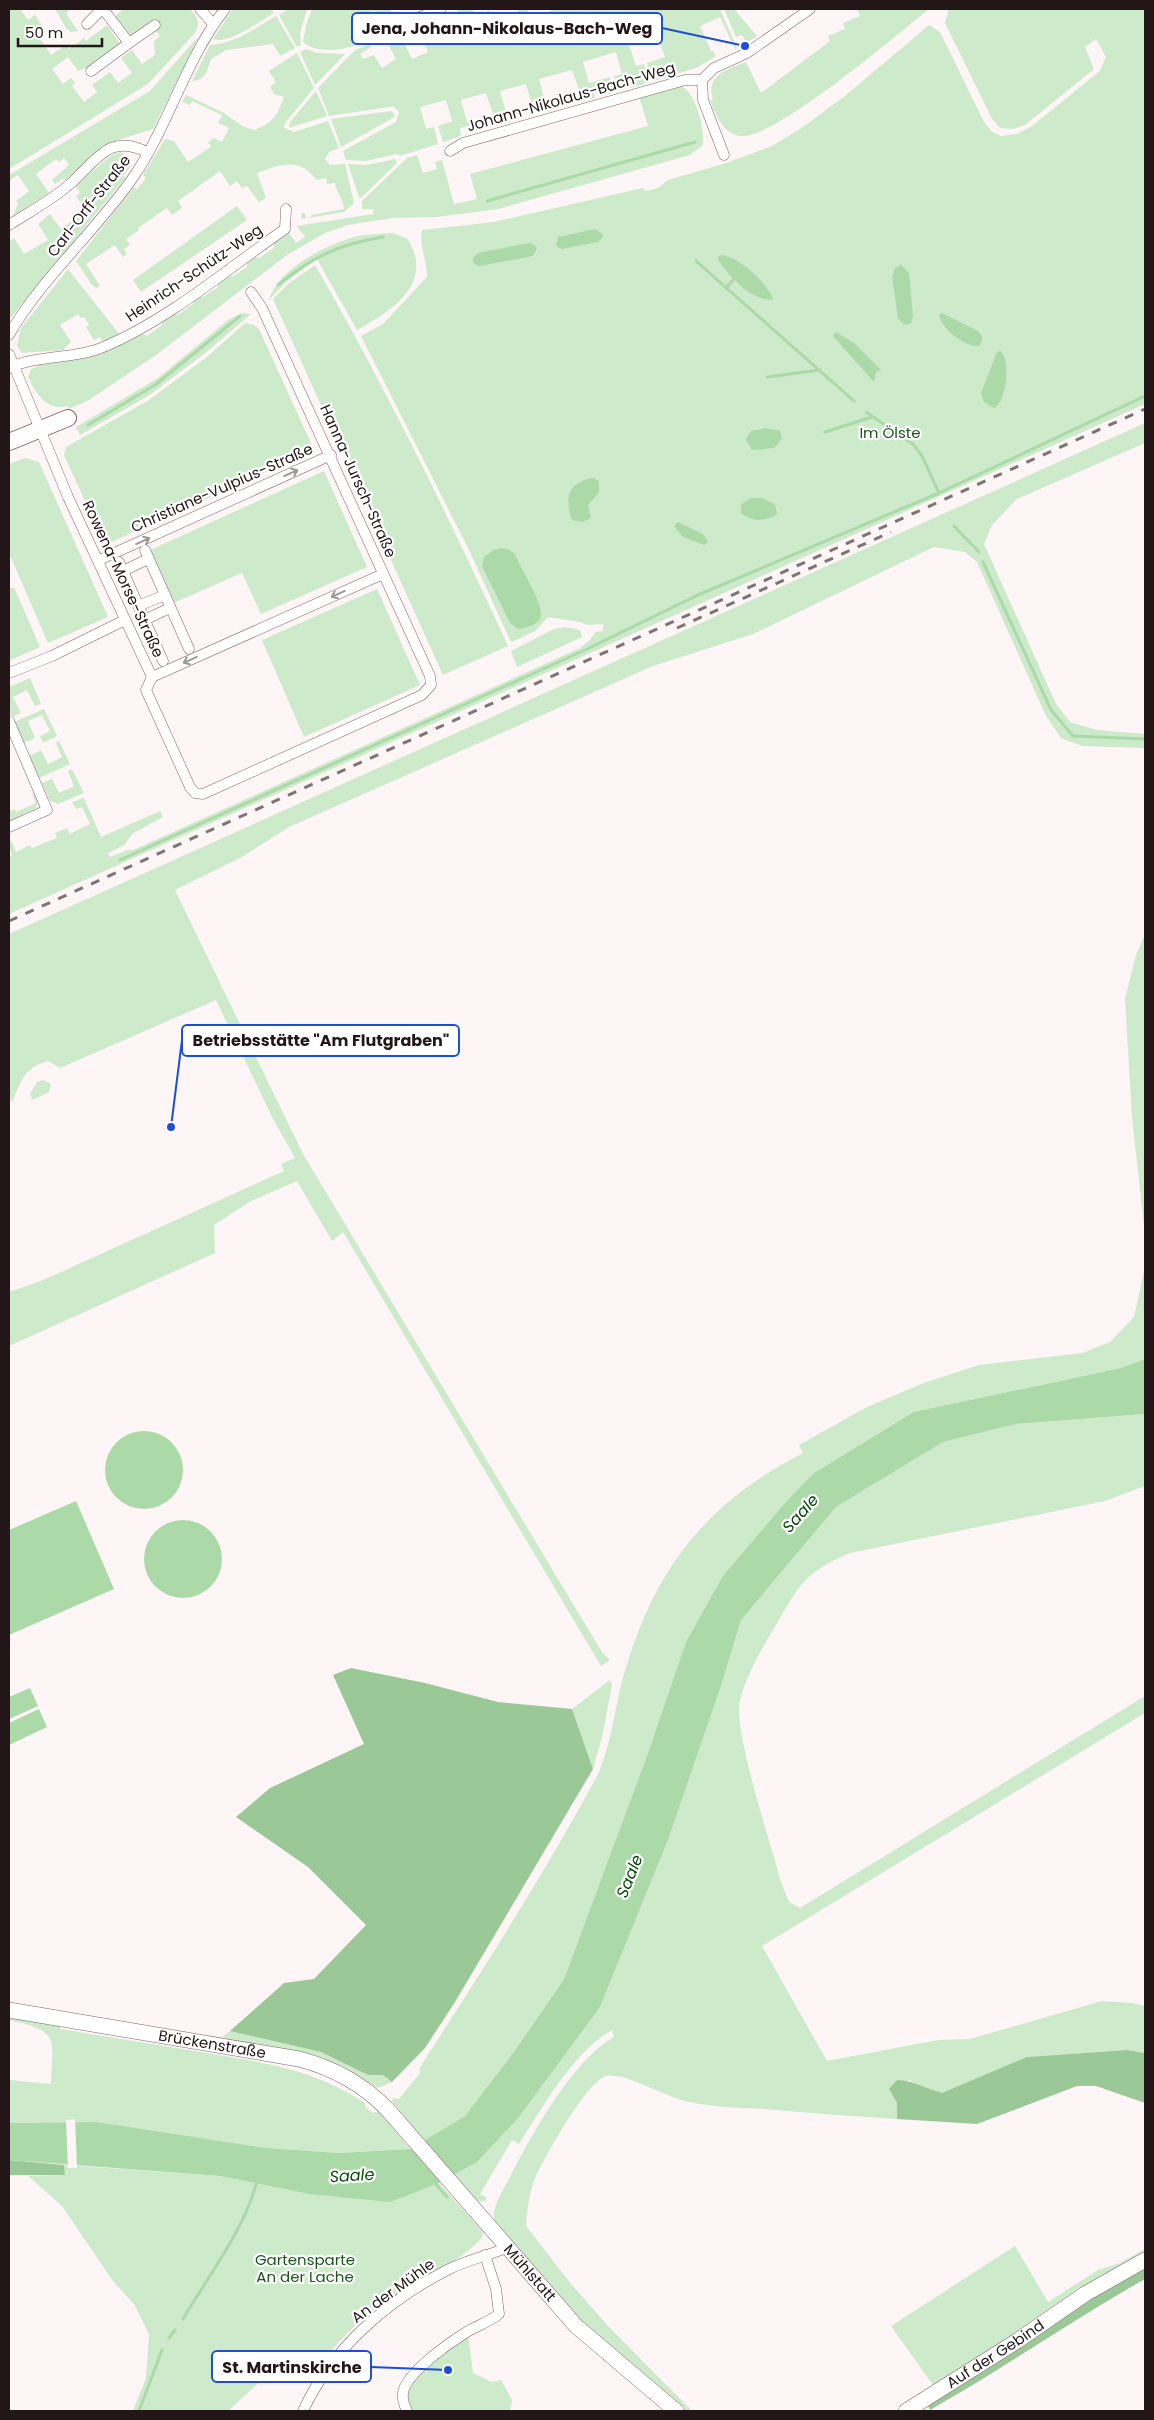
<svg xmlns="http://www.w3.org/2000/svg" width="1154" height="2420" font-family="Poppins,sans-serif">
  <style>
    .green { fill: #cdeaca }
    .forest { fill: #9bc897 }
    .water { fill: #abd9a8 }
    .pier { fill: #fdf5f6 }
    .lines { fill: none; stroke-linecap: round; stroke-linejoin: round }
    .stream { stroke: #abd9a8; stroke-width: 3 }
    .street-casing { stroke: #826266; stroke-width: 11 }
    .secondary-casing { stroke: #826266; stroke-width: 16 }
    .primary-casing { stroke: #826266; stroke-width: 18 }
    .street { stroke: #fff; stroke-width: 10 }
    .secondary { stroke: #fff; stroke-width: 15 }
    .primary { stroke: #fff; stroke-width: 16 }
    .rail { stroke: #7f7475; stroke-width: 3; stroke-dasharray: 9 9; stroke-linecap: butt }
    .oneway { stroke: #9c9697 }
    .labels { text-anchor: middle; stroke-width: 4.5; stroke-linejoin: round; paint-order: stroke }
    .street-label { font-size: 15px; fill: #231618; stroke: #fff }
    .park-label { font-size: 15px; fill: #185617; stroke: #fff }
    .water-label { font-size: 16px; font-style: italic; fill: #054907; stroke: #fff }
    .leader { fill: none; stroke: #1d4ed8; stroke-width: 2 }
    .callout-dot { fill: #1d4ed8; stroke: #fff; stroke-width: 2 }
    .callout { fill: #fff; stroke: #1d4ed8; stroke-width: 2 }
    .callout-label { font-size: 16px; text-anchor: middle; font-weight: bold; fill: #231618 }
  </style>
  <rect width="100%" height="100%" fill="#fdf5f6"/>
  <g class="green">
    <path d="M9,9H20L28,20L35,15L44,29L37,34L51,55L66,45L69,49L84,38L86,41L107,25L120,44L101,62L78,71L68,57L52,69L63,84L71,78L75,83L72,86L84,102L97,92L92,85L110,72L118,83L132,73L121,58L132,50L142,64L155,55L154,41L160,36L155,30L131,38L113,18L123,9H190C198,17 201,24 194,34L148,84L9,169Z"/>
    <path d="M55,9H71L66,13L78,31L71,32L66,28Z"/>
    <path d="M233,9H271L274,13C260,21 229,45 213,39Z"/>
    <path d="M288,9H307L300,33L301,45L297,47L279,15Z"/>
    <path d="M312,9H390L395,21L382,19L383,13L372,11L371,18L367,19L364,14L356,18L368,40C352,49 318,56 303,42L306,25Z"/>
    <path d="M457,9H473L475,16L469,18L474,36L489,31L484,13L489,10L494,23L503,20L505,25L521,20L517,9H527L532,19L554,9H720L737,48L735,49L720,17L700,26L711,51H713L716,56L696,68L653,81L647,63L665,57L656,33L628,42L636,66L644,64L648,83L630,88L627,80L619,82L621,90L619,91L614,76L622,74L616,52L583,62L589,83L610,77L614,92L608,94L605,86L593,89L595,98L583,101L572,70L539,79L545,101L553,99L555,109L538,114L535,105H532L526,84L500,91L506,112L514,110L517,120L500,125L497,113L493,114L486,93L461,100L467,122L475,120L476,124L460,128L461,136L443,142L438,126L452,121L446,100L420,107L426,129L434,127L438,144L400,156L397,154L366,161L346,160L343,151L396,122L399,112L394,107H389L329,116L318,88L355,50L370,44L371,47L360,54L363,59L374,55L382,68L396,59L389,46L402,39L412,59L428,52L419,32L427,29L428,31L436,28L442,43L458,38L452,19L459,15Z"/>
    <path d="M724,9H734L757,36L746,43L742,35L736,37Z"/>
    <path d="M857,9H929C899,33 774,140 741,136C723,134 716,115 710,100L713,99C705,75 728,69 746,62L761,93L830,41L828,36L845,29L843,23L860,16Z"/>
    <path d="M949,9H1145V404L9,914V857L12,855L9,846V833H12L9,836L16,852L30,845L32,848L57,838L55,833L67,828L70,834L90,824L82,807L76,809L72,802L84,798L101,837L160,811L163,817L132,834L124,845L108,853L110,857L128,850H133L580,648L590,640L595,632L603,631V624L588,625L580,622L548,617L535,631L512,642L510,640L470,552L361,336L383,324L427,277C427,261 419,245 422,230L494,222L643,188L646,191L658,188L668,180L726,163L772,146L800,129L845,96L929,25L940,32L984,122L992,132L1001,136L1017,134L1032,126L1100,71L1106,57L1096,39L1085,47L1094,69L1025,125L1013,129L1000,128L992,119L945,23Z"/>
    <path d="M276,16L295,48L280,56L273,44L226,50L211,59C207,70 207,80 192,81L210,45C236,43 254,29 276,16Z"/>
    <path d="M197,38L198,39L153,129L109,143L65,180L62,179L55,184L52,180L69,165L64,158L59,162L56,159L36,174L49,193L16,214L14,213L18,204L16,201L29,191L18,175L9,181V175L150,91Z"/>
    <path d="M306,49L318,53L345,54L315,85L300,52Z"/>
    <path d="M297,53L314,88L285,123L284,128L294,132L328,121L339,148L329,152L325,159L330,165L345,164L354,203L344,212L301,219L302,213H305L306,218L311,217V215L344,209C343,199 337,193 335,183L327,184L326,178L317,180C298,157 282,164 257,173L266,198L259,202L247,186L242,188L237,181L230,186L220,171L178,201L182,208L172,215L167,208L138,228L139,230L126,239L130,245L124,249L127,254L123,257L115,245L86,264L100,286L97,288L92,285L76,261L134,187L137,189L146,178L143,175L165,139L174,141L188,162L211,147L208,142L214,138L222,142L229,128L218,123L222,115L192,101L190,105L182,102L186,95L224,113L242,126L254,130C273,123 277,116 284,97L274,94L270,87L276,82L269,71Z"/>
    <path d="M680,86C695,89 707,134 702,146L690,155L498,209L438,217L393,218L348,225L325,233L287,255L156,355L89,400L69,409L68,406C46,411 36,394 28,377L31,369L37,367V365C75,361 109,353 143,334L147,336L162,325L163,321L173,313L178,315L193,304V300L199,296L203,297L218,287V282L227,275L232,277L247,267V262L254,257L259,258L274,248V243L289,233L296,243L305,237L297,226L373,214V209H362V201L407,158L417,155L423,173L437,169L435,162L442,160L454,204L477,199L470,174L648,126L639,96Z"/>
    <path d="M316,91L327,116L289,128L290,122Z"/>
    <path d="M391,111L395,115L393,118L341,147L331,119Z"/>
    <path d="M120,152L131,159V166L123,176L125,178L9,320V242L14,238L24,254L48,240L38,224L50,214L61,229L86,211L76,196L80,193L75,185L112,155Z"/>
    <path d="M395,159L397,163L361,198L359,197L348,164L367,165Z"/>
    <path d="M237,206L247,220L141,292L133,280Z"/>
    <path d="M393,233L408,239C411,246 416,254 416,262C420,294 382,316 357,330L317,259L286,282L269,300C277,270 325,245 354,237C366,234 380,234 393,233Z"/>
    <path d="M315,265C386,388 448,516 508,646L443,675L273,299L288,284Z"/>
    <path d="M68,269L120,335L103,342L100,337L94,340L86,327L89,325L84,317L81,318L78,314L60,325L71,342L63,350L22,353L17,346L21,328Z"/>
    <path d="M242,313L251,314L204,354L148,396L80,435L76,427L158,378L228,320Z"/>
    <path d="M245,323L254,325L259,329L314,450L105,545L64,455L66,447L149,400L207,357Z"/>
    <path d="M1145,423V443L1017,499L992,525L984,544L1056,704L1070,722L1097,730L1145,734V748L1082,746L1061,738L1046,716L977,562L965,552L934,547L753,634L653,666L289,827L242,857L175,890L303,1154L561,1584L602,1652L610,1660L601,1666L343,1232L332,1241L297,1181L251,1201L214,1225L215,1253L9,1346V1292L41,1281L284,1171L281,1164L295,1158L273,1119L216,1000L60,1068L48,1061C22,1069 23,1079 12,1102L9,1095V934Z"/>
    <path d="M25,458L39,462L108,617L48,643L9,553V464Z"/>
    <path d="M324,471L367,567L261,614L242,573L171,604L148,551Z"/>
    <path d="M14,587L40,647L9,661V589Z"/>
    <path d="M377,589L420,685L304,737L262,640Z"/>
    <path d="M565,627L580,630L582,637L517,667L511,651L554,629Z"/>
    <path d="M30,678L41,704L35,706L27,690L13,697L21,713L12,717L9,710V687Z"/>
    <path d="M44,709L57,736L43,743L40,736L50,731L42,715L28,721L35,738L24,743L14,722Z"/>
    <path d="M59,741L70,764L39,778L29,756L41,750L48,764L62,757L56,743Z"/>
    <path d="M72,769L84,793L58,804L50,801L42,783L52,779L59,793L74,786L68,771Z"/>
    <path d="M37,792L39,800L36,808L9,822V808L10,811L15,809L16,812L36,803L32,794Z"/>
    <path d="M1145,934V1235L1132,1117L1125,999L1136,955Z"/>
    <path d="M43,1080L51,1084L49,1092L35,1099H32L30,1094L37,1082Z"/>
    <path d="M1145,1266V1359L1121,1368L912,1412L814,1473L686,1642L647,1756L564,1979L516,2049L465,2116L424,2141L392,2101L393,2098L399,2099L420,2073L419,2069C479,1975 544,1875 597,1776C610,1750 615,1707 623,1678C653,1571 704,1504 803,1453L799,1445L865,1408L921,1384L979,1365L1082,1353L1110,1342L1134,1317Z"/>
    <path d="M1145,1414V1486L1105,1501L850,1553C804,1573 801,1583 776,1625C762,1648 747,1674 740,1700C732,1729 772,1847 781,1882L789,1902L800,1908L1145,1696V1713L762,1946L827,2061L938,2040L970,2039L1102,2001L1132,2003L1145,2006V2053L1127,2050L1027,2057L942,2094L922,2087L909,2080L889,2089L897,2103V2119C853,2116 808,2113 764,2109C739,2108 714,2107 689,2102C667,2098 625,2072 606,2076C587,2081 542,2161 534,2181C529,2196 527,2210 526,2226L572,2285L609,2327L692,2411H683L579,2320L495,2227C495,2222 493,2216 494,2212C497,2199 504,2188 510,2177C532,2134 572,2061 614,2037L612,2030C573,2052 543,2107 519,2144L512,2140L480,2194L487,2198L484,2201L477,2202L453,2175L477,2162L600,2007L668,1840L721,1686L741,1620L836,1507L943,1442L1016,1424Z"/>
    <path d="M610,1680L612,1685L602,1737L593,1769L572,1709Z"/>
    <path d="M9,2016L60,2025V2029C105,2036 150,2044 195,2051C258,2062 311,2067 365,2103V2106L372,2113L379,2111L410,2149L339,2153L266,2148L97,2122L9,2123V2080L51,2084C53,2036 59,2031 9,2020Z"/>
    <path d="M230,2031L321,2052L368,2075H383L392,2082L378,2088L346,2070L288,2050L222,2037Z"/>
    <path d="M64,2165L220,2176L309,2194L390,2201L439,2183L483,2232V2236C467,2259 407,2286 381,2304C352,2325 330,2352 307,2378L295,2371L277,2366L228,2411H133L146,2378L149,2334L134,2304L113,2281L62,2206L28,2176L65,2175Z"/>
    <path d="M1015,2246L1048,2302L1098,2270L1120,2263L1145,2249V2265L940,2395L891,2326Z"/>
    <path d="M468,2334L473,2373L492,2382L501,2380L512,2400L510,2411H412L405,2400C416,2367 442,2354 468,2334Z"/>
  </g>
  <g class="forest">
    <path d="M351,1668L425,1683L498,1702L572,1709L593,1769L455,2002L425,2048L392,2082L383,2075H368L321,2052L230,2031L284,1983L314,1979L366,1925L308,1867L236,1817L270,1788L364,1744L333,1675Z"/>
    <path d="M1127,2050L1145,2053V2103L1096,2086H1077L977,2124L897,2119V2103L889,2089L897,2080C913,2080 926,2089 942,2093L1027,2057Z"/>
    <path d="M9,2160L64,2165L65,2175H9Z"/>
    <path d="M1145,2265V2279C1072,2320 1003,2369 930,2410L927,2404Z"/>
  </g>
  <g class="water">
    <path d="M595,229L603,234L602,238L598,242L562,249L556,246L558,237Z"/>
    <path d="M529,243L533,244L537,248L533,256L479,266L473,263V258L478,253Z"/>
    <path d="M721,255C738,256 769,284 773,300C749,300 731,277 718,260V257Z"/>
    <path d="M901,265L909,273L913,317L911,323C904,326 902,323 898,318L892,277L895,268Z"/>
    <path d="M942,313L978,331L982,336V341L979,346C964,347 942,329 939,315Z"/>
    <path d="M836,332L854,343L881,370L876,372L874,382L833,336Z"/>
    <path d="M1000,351C1011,358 1007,402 994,408L984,402L981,393L997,352Z"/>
    <path d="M766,428L780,431L782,439L774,448L752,450L746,439L751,431Z"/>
    <path d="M594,478L599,482V492L588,505L591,518L583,522L572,520C564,497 568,482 594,478Z"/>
    <path d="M751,498H761L775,504L777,514C764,522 753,522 741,513V504Z"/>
    <path d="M678,522L703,534L708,542L704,545L683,537L674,526Z"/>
    <path d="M501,548L508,549L515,554C521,570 542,600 541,616C540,625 526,627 519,629L510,623L482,566L484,557L494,550Z"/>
    <path d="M1145,1359V1414L1016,1424L943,1442L836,1507L741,1620L721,1686L668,1840L600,2007L518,2118L477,2162L439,2183L390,2202L309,2194L220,2176L9,2160V2123L97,2122L266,2148L339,2153L410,2149L465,2116L516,2049L564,1979L647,1756L686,1642L723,1576L786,1502L814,1473L913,1412L1121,1368Z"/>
    <circle cx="144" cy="1470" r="39"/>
    <path d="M76,1501L114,1589L9,1635V1530Z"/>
    <circle cx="183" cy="1559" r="39"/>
    <path d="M30,1688L38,1706L9,1719V1697Z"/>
    <path d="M39,1709L47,1727L9,1745V1723Z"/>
  </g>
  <path class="pier" d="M75,2119L77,2168H68L66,2120Z"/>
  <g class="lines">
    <g class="stream">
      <path d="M487,201L695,142"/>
      <path d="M696,261L854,401"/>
      <path d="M278,285C312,257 339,244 383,237"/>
      <path d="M726,288L733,280"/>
      <path d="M767,377L820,370"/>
      <path d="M866,412L913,444L922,456L939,493"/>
      <path d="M88,425L155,385L240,316"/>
      <path d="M825,432L872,417"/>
      <path d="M954,526L979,552"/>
      <path d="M983,562L1051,710L1073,736L1145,739"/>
      <path d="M120,860L585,650L698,595L939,493L1145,396"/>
      <path d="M434,2182L447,2197"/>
      <path d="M183,2319C208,2276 245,2229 257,2181"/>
      <path d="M169,2338L175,2330"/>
      <path d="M139,2411L162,2350"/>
    </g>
    <g class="street-casing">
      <g id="street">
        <path d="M200,9L213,24"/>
        <path d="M87,24L102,9"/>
        <path d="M373,35L441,9"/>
        <path d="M129,43L155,25"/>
        <path d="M91,71L129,43L103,9"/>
        <path d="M450,151L463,143L685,80H702"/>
        <path d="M724,155L703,100L702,80L714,68L747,53L810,9"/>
        <path d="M9,225C29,212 52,200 70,184C83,173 95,156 111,148C124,143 136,146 148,153"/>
        <path d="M9,335C40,280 95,232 132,179C169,126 185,60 225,9"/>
        <path d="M9,354L68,497L152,677"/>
        <path d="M9,368C38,354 74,360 106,346C171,318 227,269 285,229L286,209"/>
        <path d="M145,550L189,649"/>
        <path d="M99,560L331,455"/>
        <path d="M119,562L163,661"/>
        <path d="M123,571L148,559"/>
        <path d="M138,606L165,595"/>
        <path d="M144,620L170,608"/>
        <path d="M9,673L52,656L125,620"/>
        <path d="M152,677L146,690L190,787L195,793L203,794L422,695L431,685L430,676L262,308L251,292"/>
        <path d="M152,677L383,574"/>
        <path d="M9,721L47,810L9,827"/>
        <path d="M303,2411C332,2348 387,2301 449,2269C467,2260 487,2256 506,2248"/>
        <path d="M407,2411C404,2405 402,2400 403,2393C405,2374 449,2343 465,2333C476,2326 489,2322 499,2314L496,2289L485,2255"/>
      </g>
    </g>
    <g class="secondary-casing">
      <g id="secondary">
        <path id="s1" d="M9,2010L299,2059C334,2068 363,2084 388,2110L576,2326L676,2411"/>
        <path id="s2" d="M906,2411L1017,2341L1085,2294L1145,2260"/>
      </g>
    </g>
    <g class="primary-casing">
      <path id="primary" d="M9,442L68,418"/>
    </g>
    <use href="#street" class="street"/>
    <use href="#secondary" class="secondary"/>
    <use href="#primary" class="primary"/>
    <g class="rail">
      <path d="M677,628L891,532"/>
      <path d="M9,921L1145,409"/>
    </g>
  </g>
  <defs><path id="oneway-shaft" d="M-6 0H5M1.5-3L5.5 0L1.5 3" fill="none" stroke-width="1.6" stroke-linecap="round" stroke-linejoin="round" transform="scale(1.25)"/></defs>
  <g class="oneway">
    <use href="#oneway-shaft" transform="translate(291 473) rotate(-24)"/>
    <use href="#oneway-shaft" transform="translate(143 541) rotate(-24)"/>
    <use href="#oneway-shaft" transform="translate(338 594) rotate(156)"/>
    <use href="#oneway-shaft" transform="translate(190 660) rotate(156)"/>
  </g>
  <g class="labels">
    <g class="street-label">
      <text transform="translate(571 97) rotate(-16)" y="5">Johann-Nikolaus-Bach-Weg</text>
      <text transform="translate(89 206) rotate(-52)" y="5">Carl-Orff-Straße</text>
      <text transform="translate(194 273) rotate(-34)" y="5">Heinrich-Schütz-Weg</text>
      <text transform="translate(358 481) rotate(66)" y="5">Hanna-Jursch-Straße</text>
      <text transform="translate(222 488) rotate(-24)" y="5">Christiane-Vulpius-Straße</text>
      <text transform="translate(123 579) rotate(65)" y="5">Rowena-Morse-Straße</text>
      <text dy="5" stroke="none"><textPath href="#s1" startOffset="206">Brückenstraße</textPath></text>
      <text dy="5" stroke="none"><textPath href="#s1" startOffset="614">Mühlstatt</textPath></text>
      <text transform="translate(393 2291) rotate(-36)" y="5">An der Mühle</text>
      <text dy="5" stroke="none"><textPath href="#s2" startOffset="106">Auf der Gebind</textPath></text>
    </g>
    <g class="park-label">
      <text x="890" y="438">Im Ölste</text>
      <text x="305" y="2265">Gartensparte<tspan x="305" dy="17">An der Lache</tspan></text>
    </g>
    <g class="water-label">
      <text transform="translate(800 1513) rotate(-48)" y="6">Saale</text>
      <text transform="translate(629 1876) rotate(-68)" y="6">Saale</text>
      <text transform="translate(352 2175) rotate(-3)" y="6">Saale</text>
    </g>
  </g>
  <path class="leader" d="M745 46L662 28M171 1127L182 1040M448 2370L371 2367"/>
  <g class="callout-dot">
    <circle cx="745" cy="46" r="5"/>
    <circle cx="171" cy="1127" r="5"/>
    <circle cx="448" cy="2370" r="5"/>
  </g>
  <g class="callout">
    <rect x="352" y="13" width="310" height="31" rx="5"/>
    <rect x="182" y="1025" width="277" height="31" rx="5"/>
    <rect x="212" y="2351" width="159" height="31" rx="5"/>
  </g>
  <g class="callout-label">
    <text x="507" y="34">Jena, Johann-Nikolaus-Bach-Weg</text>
    <text x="321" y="1046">Betriebsstätte "Am Flutgraben"</text>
    <text x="292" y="2373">St. Martinskirche</text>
  </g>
  <rect width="1154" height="2420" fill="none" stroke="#231618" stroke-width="20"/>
  <path d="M18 38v8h84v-8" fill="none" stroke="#231618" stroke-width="2.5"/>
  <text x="25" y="38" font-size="15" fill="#231618" stroke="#ffffff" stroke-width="4" paint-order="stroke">50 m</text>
</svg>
